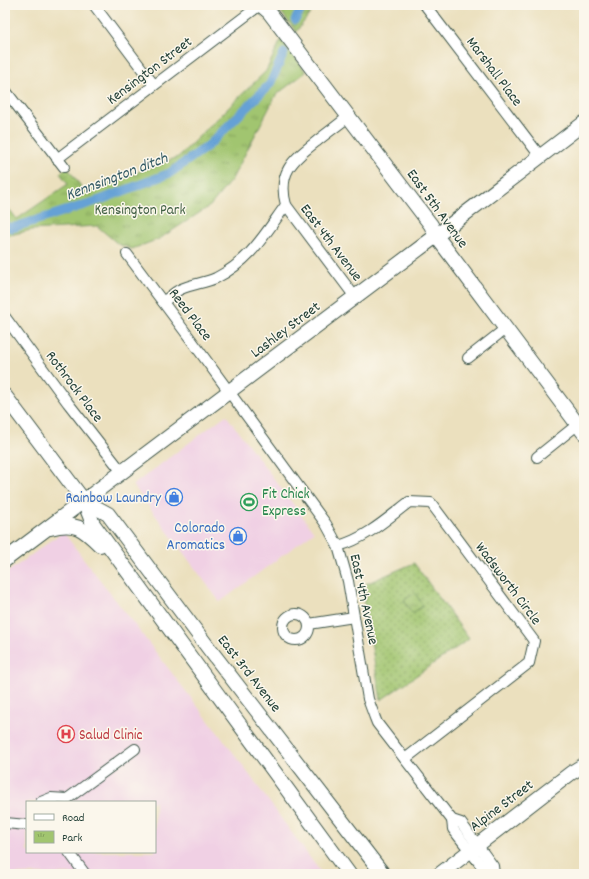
<svg xmlns="http://www.w3.org/2000/svg" width="589" height="879" font-family="Dekko,sans-serif">
  <style>
    .built { fill: #f0d0e4; fill-rule: evenodd }
    .grass { fill: url(#grass-dots); stroke: #608152 }
    .park { fill: url(#park-tufts); stroke: #608152 }
    .lines { fill: none; stroke-linecap: round; stroke-linejoin: round }
    .canal { stroke: #65a1d6; stroke-width: 9 }
    .street-casing { stroke: #3e5549; stroke-width: 12 }
    .secondary-casing { stroke: #3e5549; stroke-width: 16 }
    .street { stroke: #fff; stroke-width: 10 }
    .secondary { stroke: #fff; stroke-width: 14 }
    .labels { text-anchor: middle; stroke-width: 3; stroke-linejoin: round; paint-order: stroke }
    .street-label { font-size: 15px; fill: #1f3d34; stroke: #fbf7ec }
    .park-label { font-size: 15px; fill: #405f43; stroke: #fbf7ec }
    .leisure-label { font-size: 15px; fill: #27864d; stroke: #fbf7ec; text-anchor: start }
    .shop-label { font-size: 15px; fill: #366cbe; stroke: #fbf7ec; text-anchor: end }
    .health-label { font-size: 15px; fill: #be3a42; stroke: #fbf7ec; text-anchor: start }
    .water-label { font-size: 16px; font-style: italic; fill: #345b65; stroke: #fbf7ec }
  </style>
  <defs>
    <pattern id="grass-dots" width="8" height="8" patternUnits="userSpaceOnUse"><rect width="8" height="8" fill="#a1c56f"/><path d="M2 2h.1M6 6h.1" fill="none" stroke="#83a15c" stroke-width="1.8" stroke-linecap="round"/></pattern>
    <pattern id="park-tufts" width="24" height="20" patternUnits="userSpaceOnUse"><rect width="24" height="20" fill="#a1c56f"/><path d="M3 7l-1-3M5 7V3M7 7l1-3M15 17l-1-3M17 17v-4M19 17l1-3" fill="none" stroke="#83a15c"/></pattern>
  </defs>
  <rect width="100%" height="100%" fill="#fbf7ec"/>
  <filter id="ink" filterUnits="userSpaceOnUse"><feTurbulence type="fractalNoise" baseFrequency=".025" numOctaves="2"/><feDisplacementMap in="SourceGraphic" scale="8" xChannelSelector="R" yChannelSelector="G"/><feConvolveMatrix kernelMatrix="1 2 1 2 8 2 1 2 1" color-interpolation-filters="sRGB"/></filter>
  <filter id="wash" filterUnits="userSpaceOnUse"><feTurbulence type="fractalNoise" baseFrequency=".012" numOctaves="4" result="noise"/><feDisplacementMap in="SourceGraphic" scale="16" xChannelSelector="R" yChannelSelector="G"/><feGaussianBlur stdDeviation="0.9" result="paint"/><feColorMatrix in="noise" values="0 0 0 0 0 0 0 0 0 0 0 0 0 0 0 0 0 1.4 0 .05"/><feComposite in="paint" operator="in"/></filter>
  <g filter="url(#wash)">
    <rect width="100%" height="100%" fill="#ebe0be"/>
    <g class="built">
      <path d="M226,415L314,532L220,602L133,485Z"/>
      <path d="M63,532L232,751L322,874H5V574ZM27,802H155V852H27Z"/>
    </g>
    <path class="grass" d="M414,563L469,639L381,700L361,586Z"/>
    <g class="park">
      <path d="M276,5H320L312,11L296,32Z"/>
      <path d="M281,40L306,72L276,95L232,179L210,206L159,239L132,249L118,244L97,226L31,230L6,236L5,235V204L17,219L68,184L60,173L67,167L85,192L178,157L266,71Z"/>
      <path d="M415,593L423,606L412,613L404,600Z"/>
    </g>
    <g class="lines">
      <g class="canal">
        <path d="M295,20L304,5"/>
        <path d="M5,226L12,228L100,200L170,173L209,145L270,84L284,53"/>
      </g>
    </g>
  </g>
  <g filter="url(#ink)">
    <g class="lines">
      <g class="street-casing">
        <g id="street">
          <path d="M94,5L154,85"/>
          <path d="M425,5L540,156"/>
          <path d="M5,90L64,167"/>
          <path d="M57,159L260,5"/>
          <path d="M286,205L355,297"/>
          <path d="M127,254L192,341L326,524L338,546L348,581L368,699L375,718L377,723L452,820L461,823L493,866L494,874"/>
          <path d="M163,302C169,298 174,292 181,289C192,284 205,283 216,278C251,260 264,235 286,205C277,172 293,160 317,141C327,133 338,125 348,117"/>
          <path d="M5,317L68,403L122,472"/>
          <path d="M468,358L505,329"/>
          <path d="M537,457L577,425"/>
          <path d="M338,546C365,539 387,519 409,502L431,503L534,641L529,663L405,759"/>
          <circle cx="296" cy="627" r="13"/>
          <path d="M309,624L354,617"/>
          <path d="M41,802L51,798L67,799L135,749"/>
          <path d="M452,820L453,829L487,873L490,874"/>
          <path d="M5,823L27,825"/>
          <path d="M69,852L85,874"/>
        </g>
      </g>
      <g class="secondary-casing">
        <g id="secondary">
          <path d="M261,5L269,12L431,225L436,236L443,245L584,433"/>
          <path d="M5,396L84,501L93,524L349,874"/>
          <path d="M84,501L108,514L210,650L383,874"/>
          <path d="M50,528C75,521 83,528 100,545"/>
          <path d="M5,560L436,236L584,123"/>
          <path d="M440,874L571,773L584,765"/>
        </g>
      </g>
      <use href="#street" class="street"/>
      <use href="#secondary" class="secondary"/>
    </g>
  </g>
  <defs>
    <g id="shop-ring" transform="scale(0.9)"><circle r="9.5" fill="#fbf7ec" stroke="#3f7fe0" stroke-width="1.5"/><path d="M-5-2.5h2.3a2.7 3.5 0 0 1 5.4 0H5L5.5 6h-11ZM-1.5-2.5h3a1.5 2.3 0 0 0-3 0Z" fill="#3f7fe0"/></g>
    <g id="stadium-ring" transform="scale(0.9)"><circle r="9.5" fill="#fbf7ec" stroke="#2e9e5b" stroke-width="1.5"/><path d="M0-5a6.5 5 0 1 0 0 10a6.5 5 0 1 0 0-10ZM-3.5-1.8h7v3.6h-7Z" fill="#2e9e5b"/></g>
    <g id="hospital-ring" transform="scale(0.9)"><circle r="9.5" fill="#fbf7ec" stroke="#e0444e" stroke-width="1.5"/><path d="M-5-5h3v3.5h4V-5h3V5h-3V1.5h-4V5h-3Z" fill="#e0444e"/></g>
  </defs>
  <g fill-rule="evenodd">
    <use href="#shop-ring" x="174" y="497"/>
    <use href="#stadium-ring" x="249" y="502"/>
    <use href="#shop-ring" x="238" y="536"/>
    <use href="#hospital-ring" x="66" y="734"/>
  </g>
  <g class="labels">
    <g class="street-label">
      <text transform="translate(149 70) rotate(-37)" y="5">Kensington Street</text>
      <text transform="translate(495 71) rotate(53)" y="5">Marshall Place</text>
      <text transform="translate(438 208) rotate(54)" y="5">East 5th Avenue</text>
      <text transform="translate(332 242) rotate(53)" y="5">East 4th Avenue</text>
      <text transform="translate(191 314) rotate(53)" y="5">Reed Place</text>
      <text transform="translate(285 329) rotate(-37)" y="5">Lashley Street</text>
      <text transform="translate(75 386) rotate(53)" y="5">Rothrock Place</text>
      <text transform="translate(509 583) rotate(53)" y="5">Wadsworth Circle</text>
      <text transform="translate(365 599) rotate(78)" y="5">East 4th Avenue</text>
      <text transform="translate(250 673) rotate(52)" y="5">East 3rd Avenue</text>
      <text transform="translate(501 805) rotate(-37)" y="5">Alpine Street</text>
    </g>
    <g class="park-label">
      <text x="140" y="214">Kensington Park</text>
    </g>
    <g class="leisure-label">
      <text x="262" y="498">Fit Chick<tspan x="262" dy="17">Express</tspan></text>
    </g>
    <g class="shop-label">
      <text x="161" y="502">Rainbow Laundry</text>
      <text x="225" y="532">Colorado<tspan x="225" dy="17">Aromatics</tspan></text>
    </g>
    <g class="health-label">
      <text x="79" y="739">Salud Clinic</text>
    </g>
    <g class="water-label">
      <text transform="translate(116 175) rotate(-21)" y="6">Kennsington ditch</text>
    </g>
  </g>
  <rect width="589" height="879" fill="none" stroke="#fbf7ec" stroke-width="20"/>
  <rect x="26" y="801" width="130" height="52" fill="#fbf7ec" stroke="#a3ada2"/>
  <rect x="34" y="814" width="20" height="6" fill="#ffffff" stroke="#a3ada2"/>
  <text x="62" y="821" font-size="12" fill="#1f3d34">Road</text>
  <rect x="34" y="831" width="20" height="12" fill="url(#park-tufts)" stroke="#a3ada2"/>
  <text x="62" y="841" font-size="12" fill="#1f3d34">Park</text>
</svg>
